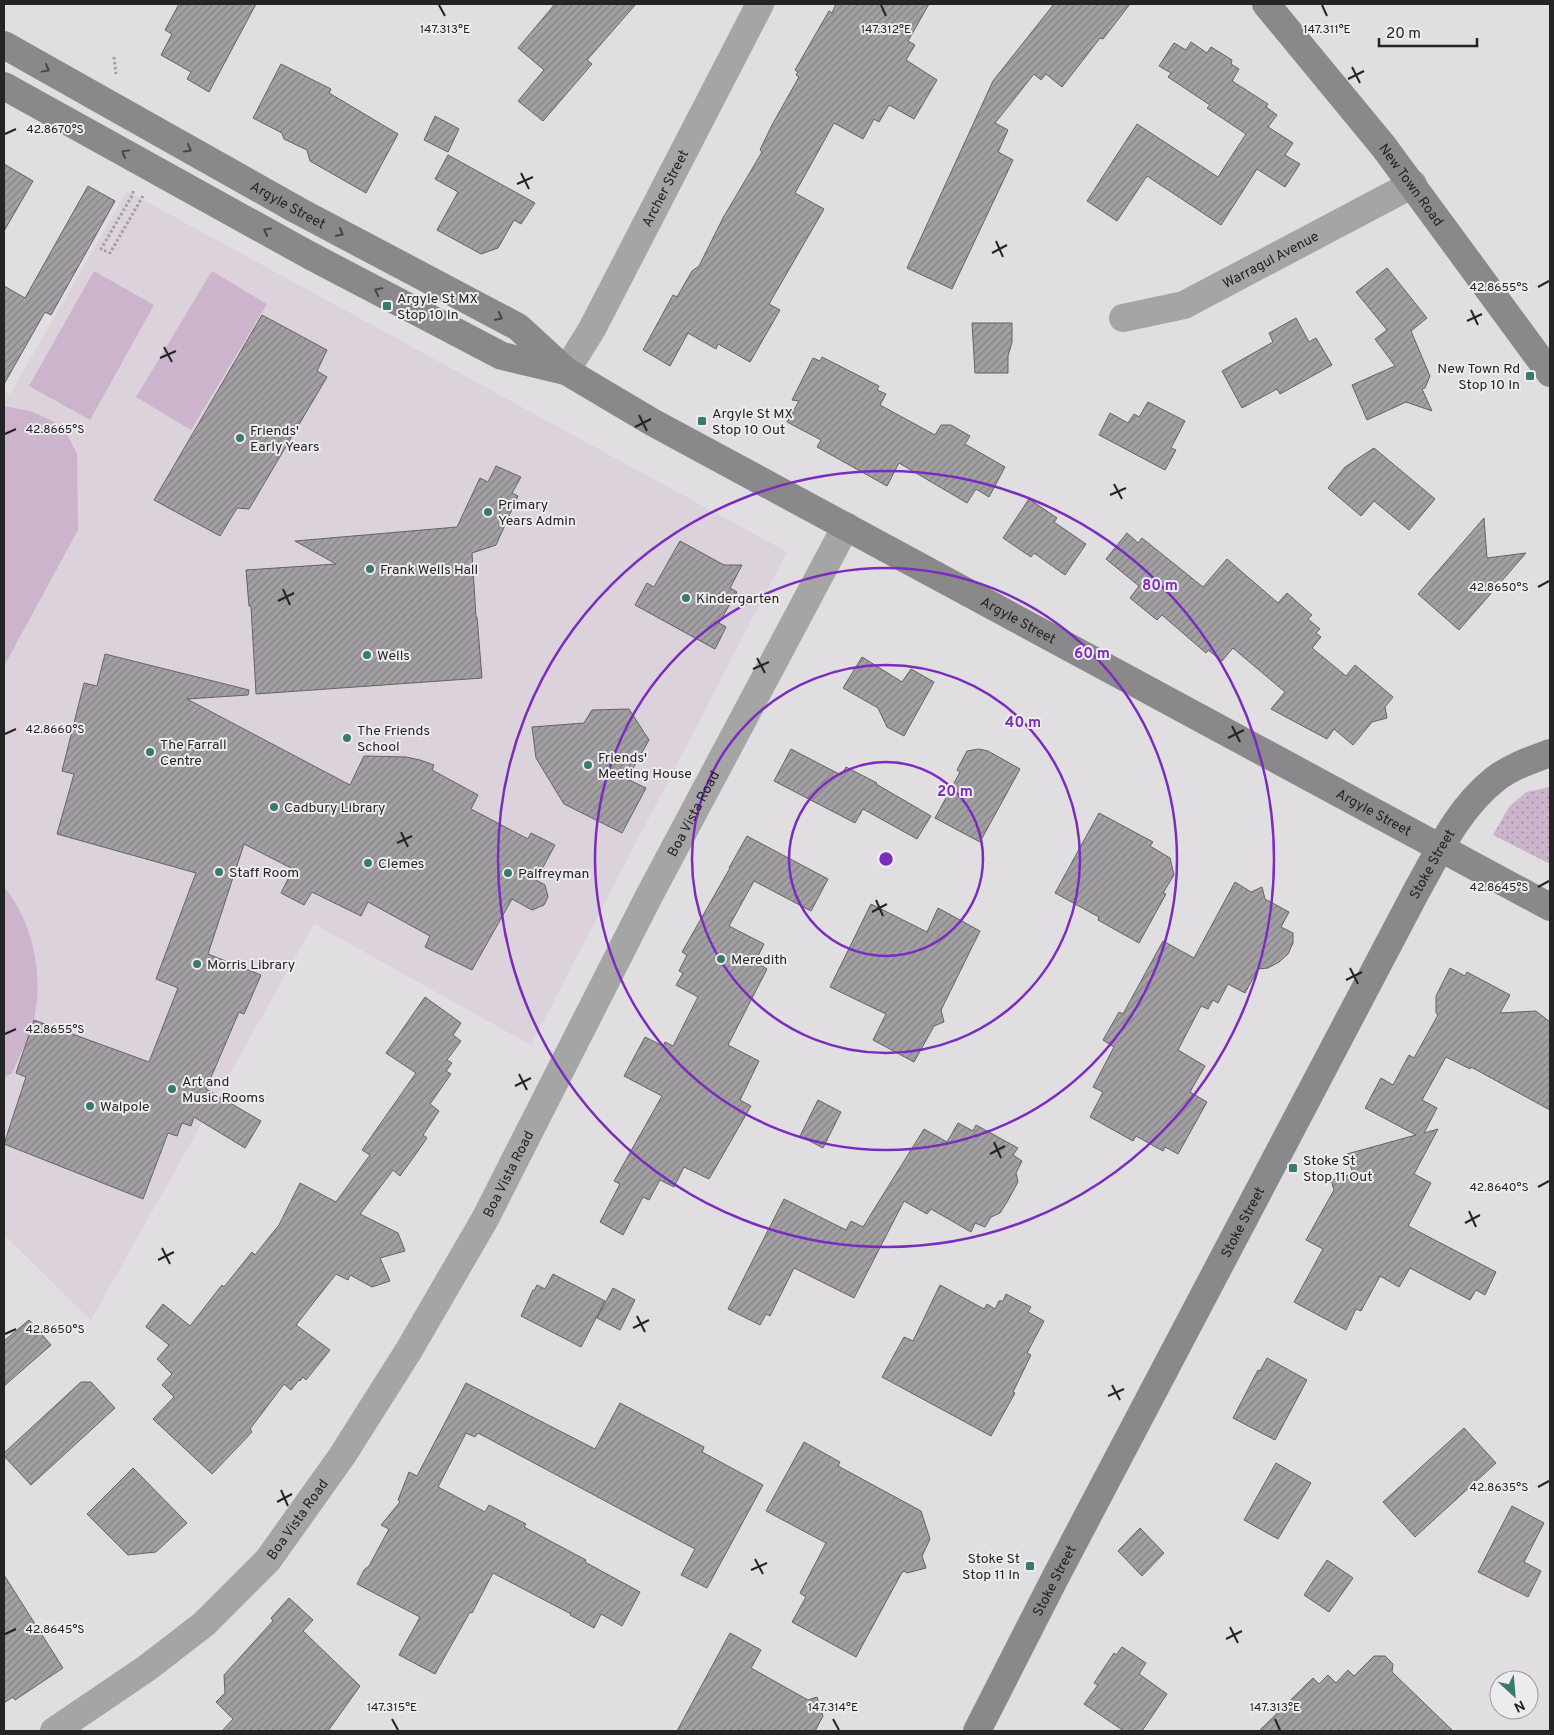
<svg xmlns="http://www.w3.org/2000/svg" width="1554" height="1735" font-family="Overpass,sans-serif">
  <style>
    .built { fill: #dbd2db }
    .grass { fill: url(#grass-dots) }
    .garden { fill: #ccb4cc }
    .building { fill: url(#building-hatch); stroke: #656265 }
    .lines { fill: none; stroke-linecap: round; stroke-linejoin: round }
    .path { stroke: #a09ea0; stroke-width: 3; stroke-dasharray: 2.5 2.5; stroke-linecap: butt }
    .street { stroke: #a6a5a6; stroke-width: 28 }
    .secondary { stroke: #8a888a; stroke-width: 28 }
    .oneway { stroke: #484748 }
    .ticks { fill: none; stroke: #252425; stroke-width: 2 }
    .ring { fill: none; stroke: #7b2cbf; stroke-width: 2.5 }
    .poi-dot { fill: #387a6b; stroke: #eeebee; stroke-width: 2 }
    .labels { text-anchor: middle; stroke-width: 4; stroke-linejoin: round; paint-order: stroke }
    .street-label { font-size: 14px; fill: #252425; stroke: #eeebee }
    .poi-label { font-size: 14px; fill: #252425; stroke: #eeebee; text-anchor: start }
    .ticks-label { font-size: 12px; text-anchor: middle; fill: #252425; stroke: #eeebee; stroke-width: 4; stroke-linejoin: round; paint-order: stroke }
    .centre { fill: #7b2cbf; stroke: #eeebee; stroke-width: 2.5 }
    .ring-label { font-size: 15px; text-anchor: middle; font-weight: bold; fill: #7b2cbf; stroke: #eeebee; stroke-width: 4; stroke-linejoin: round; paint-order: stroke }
  </style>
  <defs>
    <pattern id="grass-dots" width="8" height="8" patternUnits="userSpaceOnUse" patternTransform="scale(1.25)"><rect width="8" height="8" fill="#ccb4cc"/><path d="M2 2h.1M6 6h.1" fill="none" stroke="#a592a5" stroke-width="1.8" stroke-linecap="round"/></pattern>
    <pattern id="building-hatch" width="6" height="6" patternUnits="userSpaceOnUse" patternTransform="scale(1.25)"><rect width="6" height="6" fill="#a3a0a3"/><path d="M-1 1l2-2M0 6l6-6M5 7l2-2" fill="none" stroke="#858285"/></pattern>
  </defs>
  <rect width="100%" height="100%" fill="#e1dee1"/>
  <path class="built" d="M127,191L787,552L531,1045L314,924L91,1320L4,1235V391L10,394Z"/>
  <path class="grass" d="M1550,787V864L1493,835L1509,807L1526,792Z"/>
  <g class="garden">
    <path d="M94,271L154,305L90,420L29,386Z"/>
    <path d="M212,271L267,304L191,430L136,397Z"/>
    <path d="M4,406L33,412L63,426L77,454L78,530L4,666Z"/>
    <path d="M4,887C33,922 44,975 34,1019C30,1036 19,1057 12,1073L4,1078Z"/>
  </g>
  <g class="building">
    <path d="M179,4H256L209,92L187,79L191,72L161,55L172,34L165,30Z"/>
    <path d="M555,4H636L587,60L592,64L543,121L518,101L544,70L518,48Z"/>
    <path d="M836,4H929L908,41L915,45L906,60L937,80L914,119L889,105L879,122L874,119L863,139L834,123L795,193L824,209L769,304L780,310L750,362L718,344L716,349L688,333L670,366L643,350L673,295L677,297L692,271L699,266L723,218L762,152L760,150L772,125L799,77L796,75L798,72L795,70L829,11L832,13Z"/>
    <path d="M1054,4H1130L1103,39L1100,38L1062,87L1046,74L1041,80L1034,74L995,123L1008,130L998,152L1013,160L952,289L907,268L993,81Z"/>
    <path d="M1191,42L1207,53L1211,47L1232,60L1231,64L1239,69L1232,81L1268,104L1266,107L1277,115L1268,127L1293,143L1285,155L1300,164L1285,187L1257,169L1221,225L1147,176L1117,221L1087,201L1137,124L1218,177L1246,134L1207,108L1210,105L1168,77L1171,73L1159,66L1174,43L1186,50Z"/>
    <path d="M281,64L331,89L329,93L398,134L366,193L310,161L307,150L284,139L282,133L253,118Z"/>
    <path d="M435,116L459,129L448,152L424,140Z"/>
    <path d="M448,155L535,203L521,224L514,220L498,248L481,254L437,230L458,192L435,179Z"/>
    <path d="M4,164L33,181L4,231Z"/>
    <path d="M88,186L115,201L51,315L45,312L4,384V286L25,298Z"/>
    <path d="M1387,268L1427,318L1411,331L1430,376L1425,388L1422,389L1432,411L1406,402L1367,420L1352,385L1395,366L1375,339L1387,330L1356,292Z"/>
    <path d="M262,315L327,350L317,371L327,377L249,509L237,508L220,536L154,500Z"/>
    <path d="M1296,318L1309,342L1316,338L1332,365L1280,394L1277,389L1242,408L1222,371L1273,342L1269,333Z"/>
    <path d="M972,323H1012V342L1008,356V373H975Z"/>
    <path d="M822,357L879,386L877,390L886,394L880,405L935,435L941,425H951L970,436L965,444L1005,467L989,497L976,489L967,503L899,463L887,486L817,447L821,440L787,422L799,401L792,400L813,358L820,361Z"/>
    <path d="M1148,402L1185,421L1171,448L1176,450L1165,470L1099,435L1110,413L1128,423L1134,414L1139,417Z"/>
    <path d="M1374,448L1435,499L1409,530L1374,501L1361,516L1328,488L1345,467Z"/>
    <path d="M496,466L521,477L512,493L518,496L496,545L472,553L476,617H477L482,678L256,694L251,606H249L246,570L336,564L295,541L457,527L480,478L488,482Z"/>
    <path d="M1029,499L1057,518L1054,522L1086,544L1065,575L1034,553L1031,557L1003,538Z"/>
    <path d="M1484,518L1487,558L1526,553L1459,630L1418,594Z"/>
    <path d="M1127,533L1138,543L1142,538L1203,587L1227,559L1278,603L1287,593L1312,615L1308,619L1320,629L1316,633L1321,637L1312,648L1346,676L1355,665L1393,697L1385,707L1387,718L1372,722L1353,745L1334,729L1327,739L1271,709L1285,692L1233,648L1222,661L1208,650L1206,653L1162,615L1157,620L1130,598L1139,586L1106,559Z"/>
    <path d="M680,541L724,565H742L730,588L737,592L719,623L726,627L715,649L635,605L647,583L654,587Z"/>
    <path d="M105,654L249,690L248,695L187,699L350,785L364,756L406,757L420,760L434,765L432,770L478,795L471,809L528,839L531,833L555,845L536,880L545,885L548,897L544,905L532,910L512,899L472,970L425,947L430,936L368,902L361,916L312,892L304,905L281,893L293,869L244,844L208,954L261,975L244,1014L239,1012L206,1089L261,1121L245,1148L194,1117L191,1126L182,1123L177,1136L168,1133L143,1199L4,1144L26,1077L16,1073L34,1020L149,1062L178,988L156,979L196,873L57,834L74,774L62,771L84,683L97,686Z"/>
    <path d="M862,657L902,682L911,669L934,682L904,736L887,727L878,708L843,688Z"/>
    <path d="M629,709L649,740L627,779L646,788L622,833L564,804L536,758L532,727L584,723L592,710Z"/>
    <path d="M791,749L841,775L846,767L877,783L876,784L931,816L917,839L863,809L855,823L774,781Z"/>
    <path d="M979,749L988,751L1020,769L980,842L935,818L960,772L957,770L967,751Z"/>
    <path d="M1099,813L1153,842L1150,846L1170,858L1174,875L1163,893L1166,894L1139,943L1098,920L1099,917L1055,893Z"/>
    <path d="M747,836L828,879L811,911L754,881L729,926L764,944L755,962L767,969L728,1045L759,1061L740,1100L751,1106L709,1179L684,1167L674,1187L660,1180L649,1200L643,1197L623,1235L600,1222L620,1184L614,1181L662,1096L624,1076L645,1037L663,1046L665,1042L673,1046L698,997L676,985L683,973L679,971L687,955L682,952L730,868H729Z"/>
    <path d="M1235,882L1251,892L1262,887L1265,899L1289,912L1281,927L1293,933V943L1288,954L1279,962L1268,968L1258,969L1245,993L1228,984L1218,1003L1213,1000L1208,1009L1201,1006L1178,1050L1205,1066L1190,1092L1207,1102L1178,1154L1165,1147L1163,1151L1136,1136L1133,1141L1090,1117L1103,1092L1093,1087L1114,1047L1103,1040L1119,1012L1123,1014L1163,941L1194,958Z"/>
    <path d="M871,904L927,932L938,908L980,931L941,1010L944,1022L934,1026L914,1062L873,1040L886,1014L830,987Z"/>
    <path d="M1450,968L1465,976L1467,972L1510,995L1500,1013L1536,1011L1550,1022V1110L1471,1067L1470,1069L1446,1057L1422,1100L1437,1108L1424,1133L1438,1129L1414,1174L1431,1183L1408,1226L1496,1272L1485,1295L1476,1290L1470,1300L1410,1268L1399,1287L1380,1276L1361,1311L1356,1309L1346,1330L1294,1302L1323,1249L1306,1240L1334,1190L1331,1180L1353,1174L1347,1154L1416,1135L1365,1108L1381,1078L1393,1085L1409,1055L1414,1058L1438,1015L1436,1013V996Z"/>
    <path d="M425,997L461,1023L453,1035L461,1041L447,1060L452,1063L446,1071L451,1074L430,1104L439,1111L423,1135L427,1138L418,1151L400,1176L393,1170L360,1214L398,1233L405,1251L380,1258L390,1281L372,1287L350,1275L348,1280L336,1274L296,1325L330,1350L306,1380L303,1377L300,1381L299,1380L291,1390L284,1384L250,1429L252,1432L212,1474L153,1419L174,1397L162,1385L172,1374L157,1359L169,1345L146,1327L147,1325L163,1304L190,1326L222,1285L224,1287L252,1252L255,1255L279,1225L300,1183L336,1202L370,1155L362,1150L416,1073L386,1053Z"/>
    <path d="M818,1100L841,1112L823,1148L800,1136Z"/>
    <path d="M958,1123L973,1131L976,1125L1018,1148L1013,1155L1022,1161L1016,1173L1018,1182L1007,1202L1000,1213L991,1217L985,1227L975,1223L971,1232L931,1209L927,1214L904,1201L854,1298L794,1268L770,1316L766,1314L760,1325L728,1309L784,1199L846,1230L851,1221L863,1227L924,1129L947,1142Z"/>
    <path d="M553,1274L605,1301L581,1347L521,1316L533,1290L534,1291L537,1285L545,1289Z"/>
    <path d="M940,1285L984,1309L987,1304L995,1309L999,1301H1003L1006,1294L1031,1307L1028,1312L1044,1321L1027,1353L1031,1355L1013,1392L1015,1393L991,1436L882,1377L904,1337L913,1341Z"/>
    <path d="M613,1288L635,1300L620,1330L597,1318Z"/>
    <path d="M29,1320L51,1345L4,1386V1341Z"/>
    <path d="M1267,1358L1307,1380L1275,1440L1233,1418L1258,1370L1260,1371Z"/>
    <path d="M81,1382H91L115,1408L31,1485L4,1456V1453Z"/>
    <path d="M466,1383L595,1449L620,1403L704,1447L702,1452L763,1485L707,1588L681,1575L695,1549L478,1433L475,1437L466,1433L438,1487L485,1512L489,1505L526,1524L524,1527L586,1560L585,1562L640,1592L622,1626L601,1614L594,1628L570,1615L571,1614L493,1573L472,1613L470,1612L435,1674L399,1655L420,1617L357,1584L364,1570L369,1566L389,1529L381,1525L400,1502L398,1500L409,1472L417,1476Z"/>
    <path d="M1464,1428L1496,1463L1415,1537L1383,1502Z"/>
    <path d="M804,1442L840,1462L838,1466L921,1511L930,1539L922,1556L926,1568L907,1573L904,1571L901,1574L856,1657L792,1622L806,1597L800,1593L826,1543L766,1511Z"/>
    <path d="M1276,1463L1311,1483L1278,1539L1244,1520Z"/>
    <path d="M133,1468L187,1523L156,1552L128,1555L87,1514Z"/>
    <path d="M1512,1506L1544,1523L1524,1562L1541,1571L1528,1597L1478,1572Z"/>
    <path d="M1140,1528L1164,1553L1142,1576L1118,1551Z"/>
    <path d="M1327,1560L1353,1578L1329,1612L1304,1595Z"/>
    <path d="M4,1575L63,1668L15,1700L13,1697L4,1703Z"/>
    <path d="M289,1598L313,1620L303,1631L360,1686L328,1731H222L233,1719L216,1702L225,1693L224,1675L273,1621L271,1618Z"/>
    <path d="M730,1633L761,1650L751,1668L808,1700L817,1697L823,1716L815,1731H677Z"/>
    <path d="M1122,1647L1146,1663L1139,1674L1167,1694L1142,1731H1124L1084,1704L1098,1685L1094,1683L1114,1653L1116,1655Z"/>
    <path d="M1374,1656H1385L1393,1664L1392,1672L1453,1731H1259L1313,1678L1319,1684L1328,1675L1336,1683L1348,1670L1354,1676Z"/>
  </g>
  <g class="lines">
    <g class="path">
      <path d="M114,57L116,74"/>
      <path d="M133,191V194L101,249L110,253L143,196"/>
    </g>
    <g class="street">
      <path id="s1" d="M1123,318L1184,305L1413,184"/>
      <path id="s2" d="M566,371L592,329L760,4"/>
      <path id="s3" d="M54,1731L147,1668L204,1624L268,1560L342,1456L409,1350L485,1219L649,896L846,526"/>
    </g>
    <g class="secondary">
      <path id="s4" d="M1266,4L1384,147L1550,373"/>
      <path id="s5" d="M4,45L297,210L518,327L566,371L652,422L1550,907"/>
      <path d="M4,86L309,255L502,356L565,371"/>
      <path id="s6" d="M977,1731L1054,1580L1417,890C1439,851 1458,809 1494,780C1510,767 1531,760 1550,753"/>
    </g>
  </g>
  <defs><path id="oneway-chevron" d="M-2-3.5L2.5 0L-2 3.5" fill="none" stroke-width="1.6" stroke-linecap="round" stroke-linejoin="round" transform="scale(1.25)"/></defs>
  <g class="oneway">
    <use href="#oneway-chevron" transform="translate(46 69) rotate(29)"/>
    <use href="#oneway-chevron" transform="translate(188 149) rotate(29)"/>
    <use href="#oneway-chevron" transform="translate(125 153) rotate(-151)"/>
    <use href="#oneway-chevron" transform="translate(267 231) rotate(-151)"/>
    <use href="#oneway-chevron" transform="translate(340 233) rotate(28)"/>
    <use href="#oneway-chevron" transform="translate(378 291) rotate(-152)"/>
    <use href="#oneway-chevron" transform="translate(499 317) rotate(28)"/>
  </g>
  <path class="ticks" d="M439,5L445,16M881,5L886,16M1322,5L1327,16M1352,67L1360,83M1348,79L1364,71M5,134L16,129M521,173L529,189M517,184L533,177M996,241L1003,257M992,253L1007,245M1538,287L1549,281M1471,310L1478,325M1467,321L1482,314M164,347L172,362M160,358L176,351M639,415L647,431M635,427L651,419M5,434L16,429M1114,484L1122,499M1110,495L1126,488M1538,587L1549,581M283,589L290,605M278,601L294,593M757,658L765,673M753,669L769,662M1232,726L1240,742M5,734L16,729M1228,738L1244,730M401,832L408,847M397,843L412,836M1538,887L1549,881M876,900L883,916M872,912L887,904M1350,968L1358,984M1346,980L1362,972M5,1034L16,1029M519,1074L527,1090M515,1086L531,1078M994,1142L1001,1158M990,1154L1005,1146M1538,1187L1549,1181M1469,1211L1476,1227M1465,1223L1480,1215M162,1248L170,1264M158,1260L174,1252M637,1316L645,1332M633,1328L649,1320M5,1334L16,1329M1112,1385L1120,1400M1108,1396L1124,1389M1538,1487L1549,1481M281,1490L288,1506M277,1502L292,1494M755,1559L763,1574M751,1570L767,1563M1230,1627L1238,1643M5,1634L16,1629M1226,1639L1242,1631M392,1719L398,1730M833,1719L839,1730M1275,1719L1280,1730"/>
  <g class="ring">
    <circle cx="886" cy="859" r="97"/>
    <circle cx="886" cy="859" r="194"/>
    <circle cx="886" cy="859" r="291"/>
    <circle cx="886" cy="859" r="388"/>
  </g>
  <g class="poi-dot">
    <rect x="382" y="301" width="10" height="10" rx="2.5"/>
    <rect x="1525" y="371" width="10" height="10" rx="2.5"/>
    <rect x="697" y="416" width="10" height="10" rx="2.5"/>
    <circle cx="240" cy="438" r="5"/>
    <circle cx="488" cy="512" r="5"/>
    <circle cx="370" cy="569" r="5"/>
    <circle cx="686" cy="598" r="5"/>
    <circle cx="367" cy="655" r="5"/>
    <circle cx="347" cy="738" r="5"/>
    <circle cx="150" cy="752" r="5"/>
    <circle cx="588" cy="765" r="5"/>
    <circle cx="274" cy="807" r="5"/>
    <circle cx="368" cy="863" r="5"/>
    <circle cx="219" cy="872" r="5"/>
    <circle cx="508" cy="873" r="5"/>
    <circle cx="721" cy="959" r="5"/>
    <circle cx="197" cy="964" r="5"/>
    <circle cx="172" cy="1089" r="5"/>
    <circle cx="90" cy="1106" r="5"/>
    <rect x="1288" y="1163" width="10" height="10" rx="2.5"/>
    <rect x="1025" y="1561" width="10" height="10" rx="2.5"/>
  </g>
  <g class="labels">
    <g class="street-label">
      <text dy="5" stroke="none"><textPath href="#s4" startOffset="232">New Town Road</textPath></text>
      <text dy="5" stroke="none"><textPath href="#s2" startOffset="208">Archer Street</textPath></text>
      <text dy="5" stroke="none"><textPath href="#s5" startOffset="326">Argyle Street</textPath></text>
      <text dy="5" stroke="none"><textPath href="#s1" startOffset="160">Warragul Avenue</textPath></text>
      <text dy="5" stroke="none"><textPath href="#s5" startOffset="1168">Argyle Street</textPath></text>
      <text dy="5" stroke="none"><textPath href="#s5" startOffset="1572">Argyle Street</textPath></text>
      <text dy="5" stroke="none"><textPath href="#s3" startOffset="1135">Boa Vista Road</textPath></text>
      <text dy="5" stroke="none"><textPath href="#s6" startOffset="979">Stoke Street</textPath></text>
      <text dy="5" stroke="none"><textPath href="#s3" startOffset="730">Boa Vista Road</textPath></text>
      <text dy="5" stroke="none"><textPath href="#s6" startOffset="574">Stoke Street</textPath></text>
      <text dy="5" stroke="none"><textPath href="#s3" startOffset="325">Boa Vista Road</textPath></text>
      <text dy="5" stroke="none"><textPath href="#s6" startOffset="169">Stoke Street</textPath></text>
    </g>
    <g class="poi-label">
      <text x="397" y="303">Argyle St MX<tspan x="397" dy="16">Stop 10 In</tspan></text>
      <text x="1520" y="373" text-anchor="end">New Town Rd<tspan x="1520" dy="16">Stop 10 In</tspan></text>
      <text x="712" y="418">Argyle St MX<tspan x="712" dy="16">Stop 10 Out</tspan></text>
      <text x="250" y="435">Friends'<tspan x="250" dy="16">Early Years</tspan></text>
      <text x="498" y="509">Primary<tspan x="498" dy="16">Years Admin</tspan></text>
      <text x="380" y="574">Frank Wells Hall</text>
      <text x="696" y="603">Kindergarten</text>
      <text x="377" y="660">Wells</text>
      <text x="357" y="735">The Friends<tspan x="357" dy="16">School</tspan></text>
      <text x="160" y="749">The Farrall<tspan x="160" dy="16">Centre</tspan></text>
      <text x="598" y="762">Friends'<tspan x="598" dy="16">Meeting House</tspan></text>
      <text x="284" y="812">Cadbury Library</text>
      <text x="378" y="868">Clemes</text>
      <text x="229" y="877">Staff Room</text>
      <text x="518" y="878">Palfreyman</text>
      <text x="731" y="964">Meredith</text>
      <text x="207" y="969">Morris Library</text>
      <text x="182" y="1086">Art and<tspan x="182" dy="16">Music Rooms</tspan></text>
      <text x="100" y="1111">Walpole</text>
      <text x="1303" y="1165">Stoke St<tspan x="1303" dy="16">Stop 11 Out</tspan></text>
      <text x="1020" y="1563" text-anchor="end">Stoke St<tspan x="1020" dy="16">Stop 11 In</tspan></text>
    </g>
  </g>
  <g class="ticks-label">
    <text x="445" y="33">147.313°E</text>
    <text x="886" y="33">147.312°E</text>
    <text x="1327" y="33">147.311°E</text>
    <text x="55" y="133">42.8670°S</text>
    <text x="1499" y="291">42.8655°S</text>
    <text x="55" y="433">42.8665°S</text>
    <text x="1499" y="591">42.8650°S</text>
    <text x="55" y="733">42.8660°S</text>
    <text x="1499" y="891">42.8645°S</text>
    <text x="55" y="1033">42.8655°S</text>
    <text x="1499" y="1191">42.8640°S</text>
    <text x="55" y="1333">42.8650°S</text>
    <text x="1499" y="1491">42.8635°S</text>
    <text x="55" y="1633">42.8645°S</text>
    <text x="392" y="1711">147.315°E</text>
    <text x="833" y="1711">147.314°E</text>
    <text x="1275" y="1711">147.313°E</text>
  </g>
  <circle cx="886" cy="859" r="8" class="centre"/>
  <g class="ring-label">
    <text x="1160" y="590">80 m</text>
    <text x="1092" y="658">60 m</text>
    <text x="1023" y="727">40 m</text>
    <text x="955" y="796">20 m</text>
  </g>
  <rect width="1554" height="1735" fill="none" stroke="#252425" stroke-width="10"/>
  <g transform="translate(1514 1695) rotate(154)"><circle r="24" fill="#eeebee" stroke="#9e9b9e"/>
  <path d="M0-4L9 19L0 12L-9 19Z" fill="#387a6b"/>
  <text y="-8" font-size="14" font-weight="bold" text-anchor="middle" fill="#252425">N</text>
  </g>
  <path d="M1379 38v8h98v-8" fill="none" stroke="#252425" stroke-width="2.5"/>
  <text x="1386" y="38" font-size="15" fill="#252425" stroke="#eeebee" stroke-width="4" paint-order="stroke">20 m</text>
</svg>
